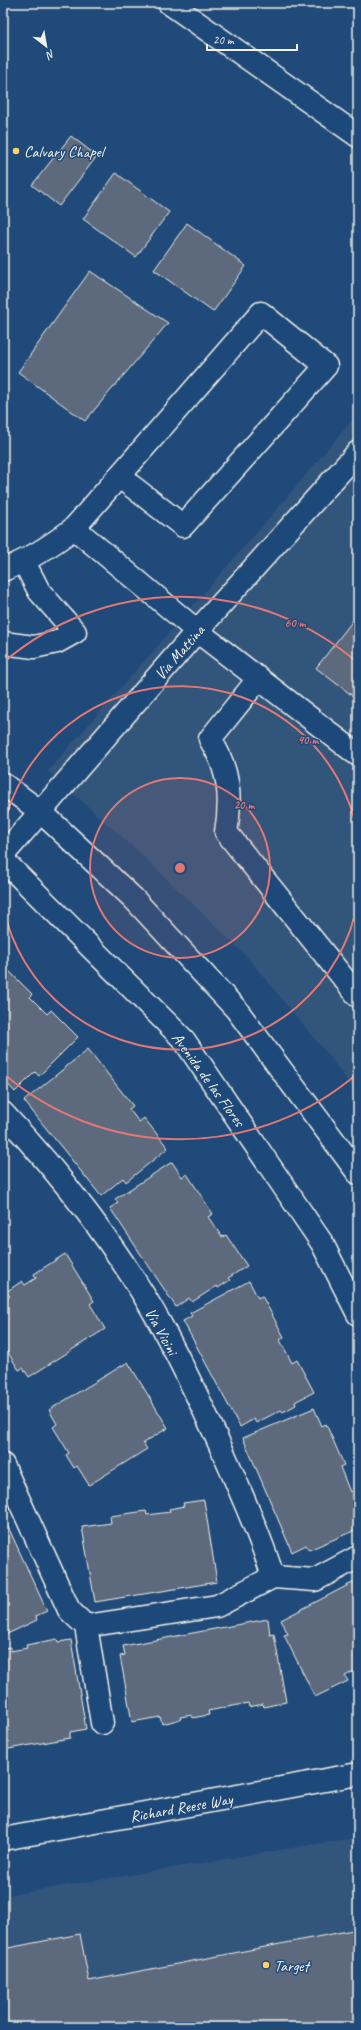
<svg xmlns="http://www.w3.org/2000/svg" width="361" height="2030" font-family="Caveat,sans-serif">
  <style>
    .built { fill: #32547b }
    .building { fill: #5d6b7d; stroke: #f4f1e8 }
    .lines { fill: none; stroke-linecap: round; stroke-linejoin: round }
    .minor-casing { stroke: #f4f1e8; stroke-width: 25 }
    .major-casing { stroke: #f4f1e8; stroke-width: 25 }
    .highway-casing { stroke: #f4f1e8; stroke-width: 25 }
    .minor { stroke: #1f4a7a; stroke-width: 22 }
    .major { stroke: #1f4a7a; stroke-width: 22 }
    .highway { stroke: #1f4a7a; stroke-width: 22 }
    .ring { fill: none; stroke: #e27875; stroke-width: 2 }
    .poi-dot { fill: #ffd166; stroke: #1f4a7a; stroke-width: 1.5 }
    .labels { text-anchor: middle; stroke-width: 3; stroke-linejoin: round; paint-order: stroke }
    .poi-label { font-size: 16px; fill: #f4f1e8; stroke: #1f4a7a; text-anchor: start }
    .street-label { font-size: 16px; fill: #f4f1e8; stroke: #1f4a7a }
    .centre { fill: #e27875; stroke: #1f4a7a; stroke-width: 2 }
    .ring-label { font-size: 12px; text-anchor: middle; font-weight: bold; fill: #e27875; stroke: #1f4a7a; stroke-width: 3; stroke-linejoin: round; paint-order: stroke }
  </style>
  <rect width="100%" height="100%" fill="#1f4a7a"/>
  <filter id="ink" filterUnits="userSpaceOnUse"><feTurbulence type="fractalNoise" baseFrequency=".025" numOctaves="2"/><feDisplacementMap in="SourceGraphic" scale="8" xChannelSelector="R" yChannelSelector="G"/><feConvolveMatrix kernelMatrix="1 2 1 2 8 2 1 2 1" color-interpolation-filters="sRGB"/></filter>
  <g filter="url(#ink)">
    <g class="built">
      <path d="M358,413V1096L333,1061L246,956L145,858L48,771L271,516Z"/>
      <path d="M358,1837V2027H3V1896Z"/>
    </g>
    <g class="building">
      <path d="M71,136L97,156L59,206L32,185Z"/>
      <path d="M116,173L169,212L136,257L83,219Z"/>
      <path d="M187,223L246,266L213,312L154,270Z"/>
      <path d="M90,271L168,323L85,421L18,372Z"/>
      <path d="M358,614V700L316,668Z"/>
      <path d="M3,965L32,994L30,997L47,1014L51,1010L78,1037L39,1076L35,1072L15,1092L3,1079Z"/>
      <path d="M88,1049L133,1106L129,1109L139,1122L144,1118L168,1148L126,1182L123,1178L101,1196L24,1101Z"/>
      <path d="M172,1162L182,1177L187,1174L213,1214L208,1217L222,1237L226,1235L247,1266L228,1278L230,1280L218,1288L217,1286L192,1302L189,1298L176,1307L110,1208L118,1203L115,1199Z"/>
      <path d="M65,1254L94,1301L90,1304L105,1329L29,1377L23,1368L19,1370L3,1345L4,1342L3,1301L10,1296L6,1292L22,1281L25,1285L36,1278L34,1274Z"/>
      <path d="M249,1281L258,1298L262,1296L284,1337L280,1340L292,1363L297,1360L314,1392L295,1402L296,1405L283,1412L281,1410L256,1423L254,1419L240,1427L183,1321L192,1316L190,1313Z"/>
      <path d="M128,1362L168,1428L143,1443L147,1449L89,1485L77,1466L74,1468L66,1455L69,1453L53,1427L57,1424L49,1410Z"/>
      <path d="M314,1408L322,1426L326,1424L344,1465L340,1467L350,1492L355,1490L358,1497V1529L309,1550L306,1545L292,1552L243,1438Z"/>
      <path d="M204,1500L217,1582L95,1602L82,1527L111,1523L110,1516L146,1511L147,1515L170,1512L169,1509L184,1506L183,1503Z"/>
      <path d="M3,1516L47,1611L36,1616L37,1620L3,1636Z"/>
      <path d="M358,1580V1669L345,1676L348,1681L315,1697L284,1635L288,1634L281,1620Z"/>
      <path d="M268,1619L270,1635L274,1634L286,1702L264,1707L263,1704L249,1707L248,1703L208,1711L209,1715L192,1718V1715L180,1717L181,1719L162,1724L160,1717L132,1722L120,1656L125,1655L123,1646Z"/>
      <path d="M57,1639L58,1642L71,1640L86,1729L70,1732V1738L3,1750V1648L11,1647V1651L27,1648L26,1645Z"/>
      <path d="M358,1929V2027H3V1949L80,1934L89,1981Z"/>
    </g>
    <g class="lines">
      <g class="minor-casing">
        <g id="minor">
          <path d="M74,528L197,631L358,755"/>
          <path d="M3,570C29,560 51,546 74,528L261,313L326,366L183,526L120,477"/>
          <path d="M3,643L34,647L57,642L75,632L39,591L24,562"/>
          <path d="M259,678L210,739C229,769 232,797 226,832L358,996"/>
          <path d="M3,855L197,631L358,452"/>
          <path d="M3,1113C60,1173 120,1251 160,1323C186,1371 209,1420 231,1470C246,1505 262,1540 273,1577"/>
          <path d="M3,1465L69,1610L86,1626L102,1723"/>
          <path d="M86,1626L217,1606L273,1577L315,1580L358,1557"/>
          <path d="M3,1839L358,1774"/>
        </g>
      </g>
      <g class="major-casing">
        <g id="major">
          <path d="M3,784L41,812L133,898L236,1009L358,1173"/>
          <path d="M3,860L184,1040L322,1243L358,1314"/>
        </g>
      </g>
      <g class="highway-casing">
        <path id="highway" d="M169,3L358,136"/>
      </g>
      <use href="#minor" class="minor"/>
      <use href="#major" class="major"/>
      <use href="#highway" class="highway"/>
    </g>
  </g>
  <circle cx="180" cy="868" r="90" fill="#e27875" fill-opacity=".12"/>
  <g class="ring">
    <circle cx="180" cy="868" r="90"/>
    <path d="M358 901A181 181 0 0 1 3 907M3 829A181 181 0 0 1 358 835"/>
    <path d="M358 1073A271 271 0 0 1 4 1074M4 662A271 271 0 0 1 358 663"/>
  </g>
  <g class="poi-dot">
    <circle cx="16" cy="151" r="4"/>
    <circle cx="266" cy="1965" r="4"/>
  </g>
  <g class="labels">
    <g class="poi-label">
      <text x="24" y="157">Calvary Chapel</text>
      <text x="274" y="1971">Target</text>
    </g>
    <g class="street-label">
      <text transform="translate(179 652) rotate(-49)" y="6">Via Mattina</text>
      <text transform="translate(209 1079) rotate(54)" y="6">Avenida de las Flores</text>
      <text transform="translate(162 1331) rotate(61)" y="6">Via Vicini</text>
      <text transform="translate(181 1807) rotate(-10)" y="6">Richard Reese Way</text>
    </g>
  </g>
  <circle cx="180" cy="868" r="6" class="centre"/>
  <g class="ring-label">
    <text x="295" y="627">60 m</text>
    <text x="308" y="744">40 m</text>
    <text x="244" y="809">20 m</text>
  </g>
  <rect width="361" height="2030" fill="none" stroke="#1f4a7a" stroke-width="16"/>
  <rect x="8" y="8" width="345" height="2014" fill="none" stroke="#f4f1e8" stroke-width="1.5" filter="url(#ink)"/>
  <g transform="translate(46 46) rotate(149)" stroke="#1f4a7a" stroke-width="3" paint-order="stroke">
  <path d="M0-3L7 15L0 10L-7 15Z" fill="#f4f1e8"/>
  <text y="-6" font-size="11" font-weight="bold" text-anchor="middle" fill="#f4f1e8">N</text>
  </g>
  <path d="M207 44v6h90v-6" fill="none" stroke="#f4f1e8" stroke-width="2"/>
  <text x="213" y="44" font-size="12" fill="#f4f1e8" stroke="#1f4a7a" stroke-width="3" paint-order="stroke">20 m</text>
</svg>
